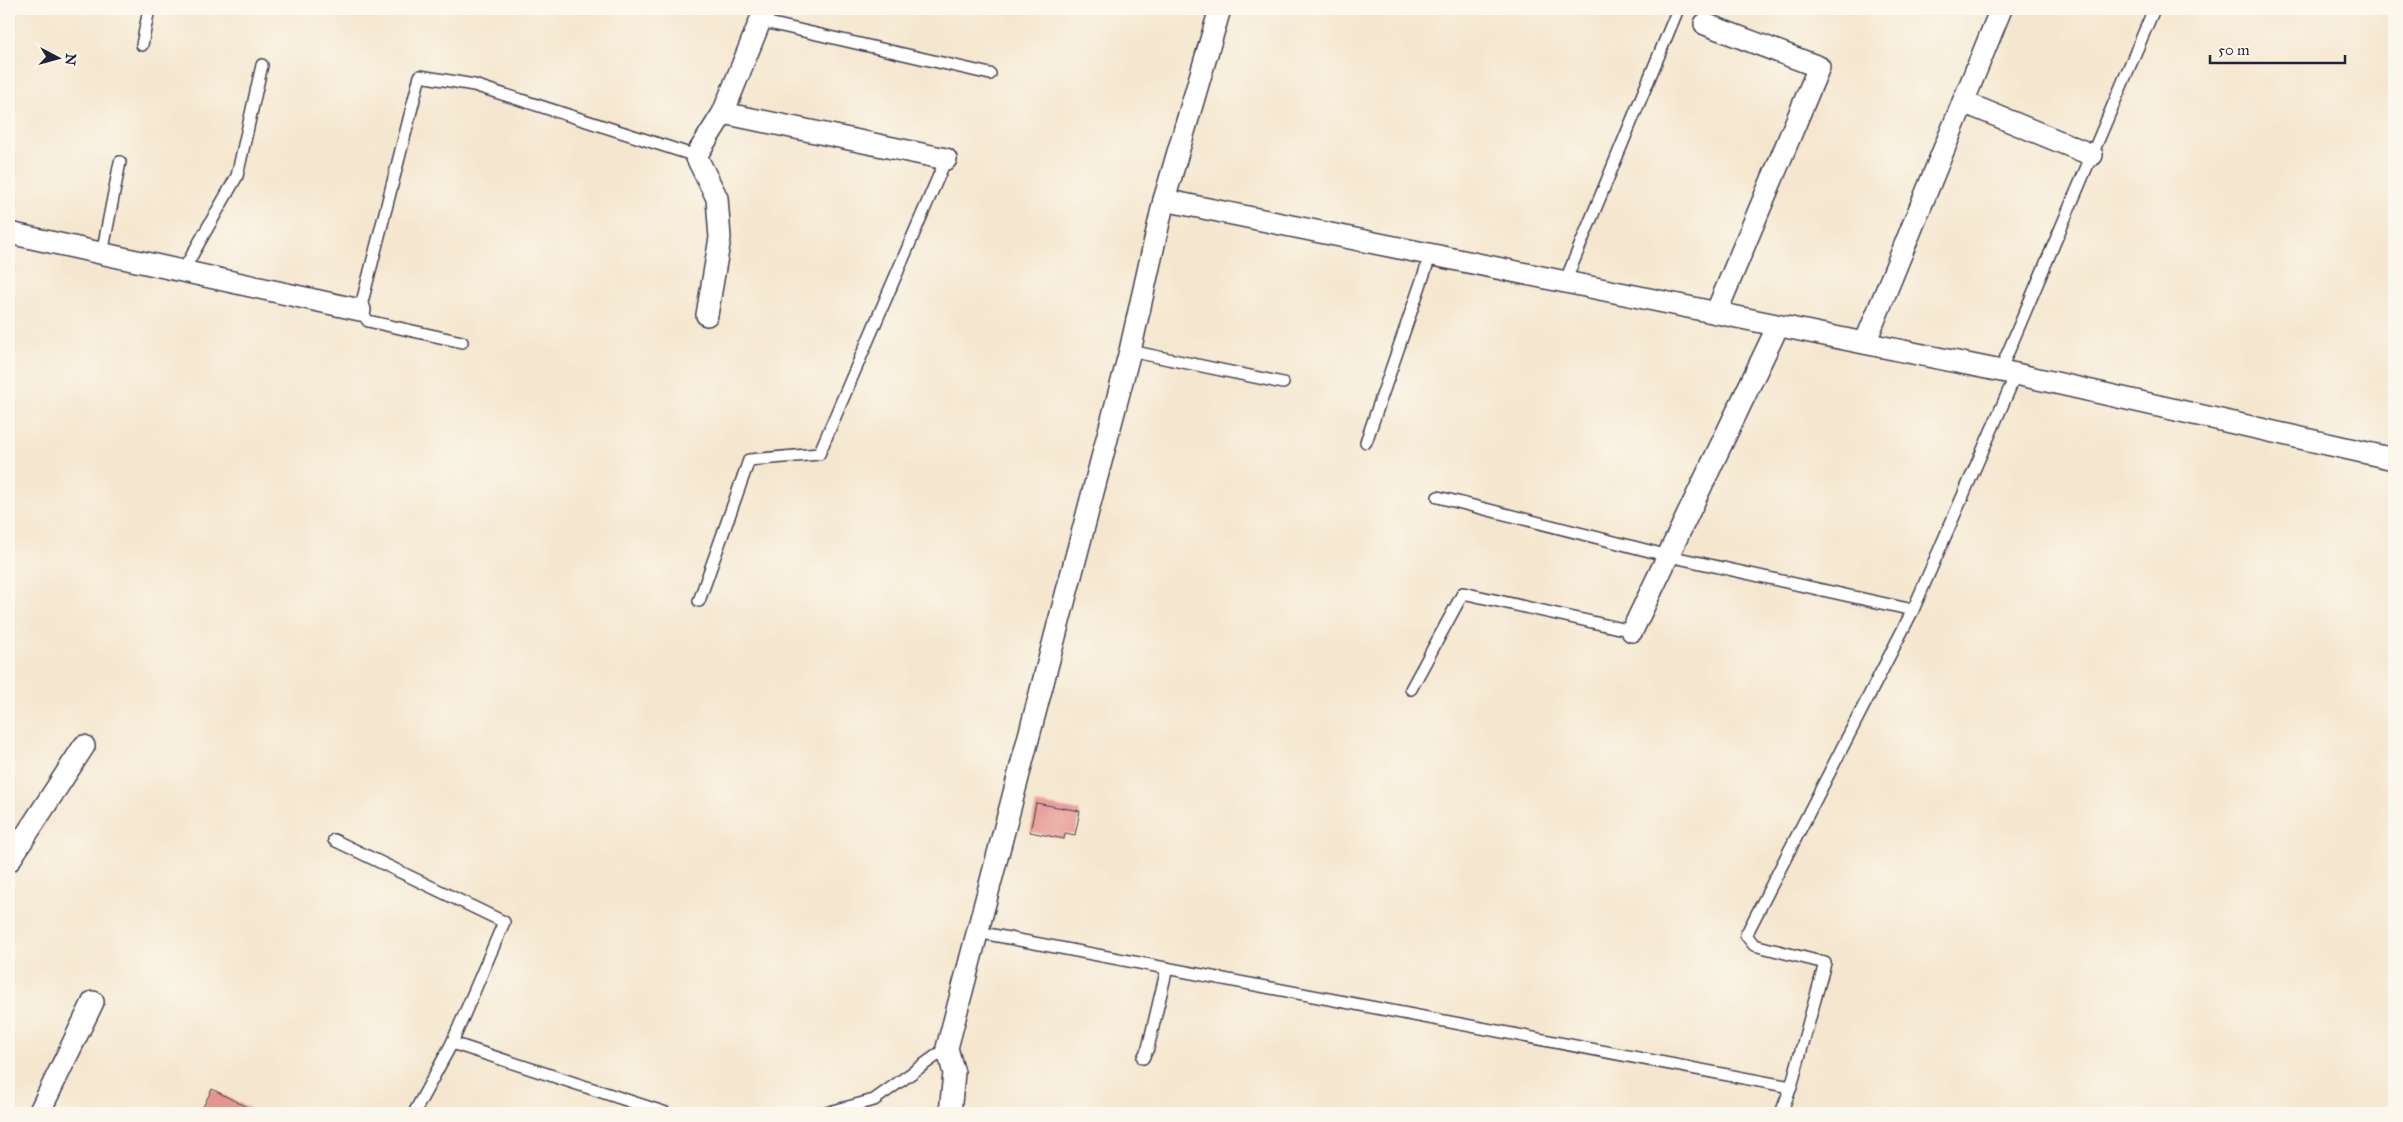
<svg xmlns="http://www.w3.org/2000/svg" width="2403" height="1122" font-family="'IM FELL Great Primer',serif">
  <style>
    .building { fill: #e5948e }
    .lines { fill: none; stroke-linecap: round; stroke-linejoin: round }
    .lane-casing { stroke: #424051; stroke-width: 14 }
    .street-casing { stroke: #424051; stroke-width: 24 }
    .lane { stroke: #fff; stroke-width: 11 }
    .street { stroke: #fff; stroke-width: 21 }
  </style>
  <rect width="100%" height="100%" fill="#fbf7ec"/>
  <filter id="ink" filterUnits="userSpaceOnUse"><feTurbulence type="fractalNoise" baseFrequency=".02" numOctaves="2"/><feDisplacementMap in="SourceGraphic" scale="10" xChannelSelector="R" yChannelSelector="G"/><feConvolveMatrix kernelMatrix="1 2 1 2 8 2 1 2 1" color-interpolation-filters="sRGB"/></filter>
  <filter id="wash" filterUnits="userSpaceOnUse"><feTurbulence type="fractalNoise" baseFrequency=".0096" numOctaves="4" result="noise"/><feDisplacementMap in="SourceGraphic" scale="20" xChannelSelector="R" yChannelSelector="G"/><feGaussianBlur stdDeviation="1.12" result="paint"/><feColorMatrix in="noise" values="0 0 0 0 0 0 0 0 0 0 0 0 0 0 0 0 0 1.4 0 .05"/><feComposite in="paint" operator="in"/></filter>
  <g filter="url(#wash)">
    <rect width="100%" height="100%" fill="#f5e7cf"/>
    <g id="blocks">
      <g class="building">
        <path d="M1036,803L1080,811L1075,835L1065,833L1064,839L1030,832Z"/>
        <path d="M212,1089L258,1113H200Z"/>
      </g>
    </g>
  </g>
  <g filter="url(#ink)">
    <use href="#blocks" fill-opacity="0" stroke="#424051" stroke-width="1"/>
    <g class="lines">
      <g class="lane-casing">
        <g id="lane">
          <path d="M760,21L990,74"/>
          <path d="M142,45L149,9"/>
          <path d="M102,254L120,162"/>
          <path d="M183,271L237,176L262,65"/>
          <path d="M1565,282L1678,9"/>
          <path d="M462,342L368,321L360,310L420,76L474,85L696,156"/>
          <path d="M1130,351L1283,383"/>
          <path d="M2000,371L2154,9"/>
          <path d="M1366,442L1431,254"/>
          <path d="M1438,497L1669,556L1913,610"/>
          <path d="M699,601L749,460L819,454L946,159"/>
          <path d="M1411,689L1463,593L1632,631"/>
          <path d="M334,840L504,922L452,1043L414,1113"/>
          <path d="M977,932L1791,1087"/>
          <path d="M452,1043L666,1113"/>
          <path d="M1143,1058L1148,1048L1167,968"/>
          <path d="M826,1113L874,1100L947,1048"/>
          <path d="M1781,1113L1791,1087L1825,963L1754,945L1746,935L1913,610L2016,374"/>
        </g>
      </g>
      <g class="street-casing">
        <g id="street">
          <path d="M1705,24L1819,67L1716,313"/>
          <path d="M1963,102L2092,155"/>
          <path d="M723,113L946,159"/>
          <path d="M1164,200L2016,374L2394,459"/>
          <path d="M9,233L360,310"/>
          <path d="M707,315L720,238L717,198L696,156L723,113L765,9"/>
          <path d="M1865,343L2001,9"/>
          <path d="M1632,631L1778,326"/>
          <path d="M9,861L84,746"/>
          <path d="M39,1113L93,1002"/>
          <path d="M950,1113L954,1073L947,1048L1130,351L1164,200L1220,9"/>
        </g>
      </g>
      <use href="#lane" class="lane"/>
      <use href="#street" class="street"/>
    </g>
  </g>
  <rect width="2403" height="1122" fill="none" stroke="#fbf7ec" stroke-width="30"/>
  <g transform="translate(58 58) rotate(96)" stroke="#fbf7ec" stroke-width="4" paint-order="stroke">
  <path d="M0-4L9 19L0 12L-9 19Z" fill="#22223b"/>
  <text y="-8" font-size="14" font-weight="bold" text-anchor="middle" fill="#22223b">N</text>
  </g>
  <path d="M2210 55v8h135v-8" fill="none" stroke="#22223b" stroke-width="2.5"/>
  <text x="2218" y="55" font-size="15" fill="#22223b" stroke="#fbf7ec" stroke-width="4" paint-order="stroke">50 m</text>
</svg>
